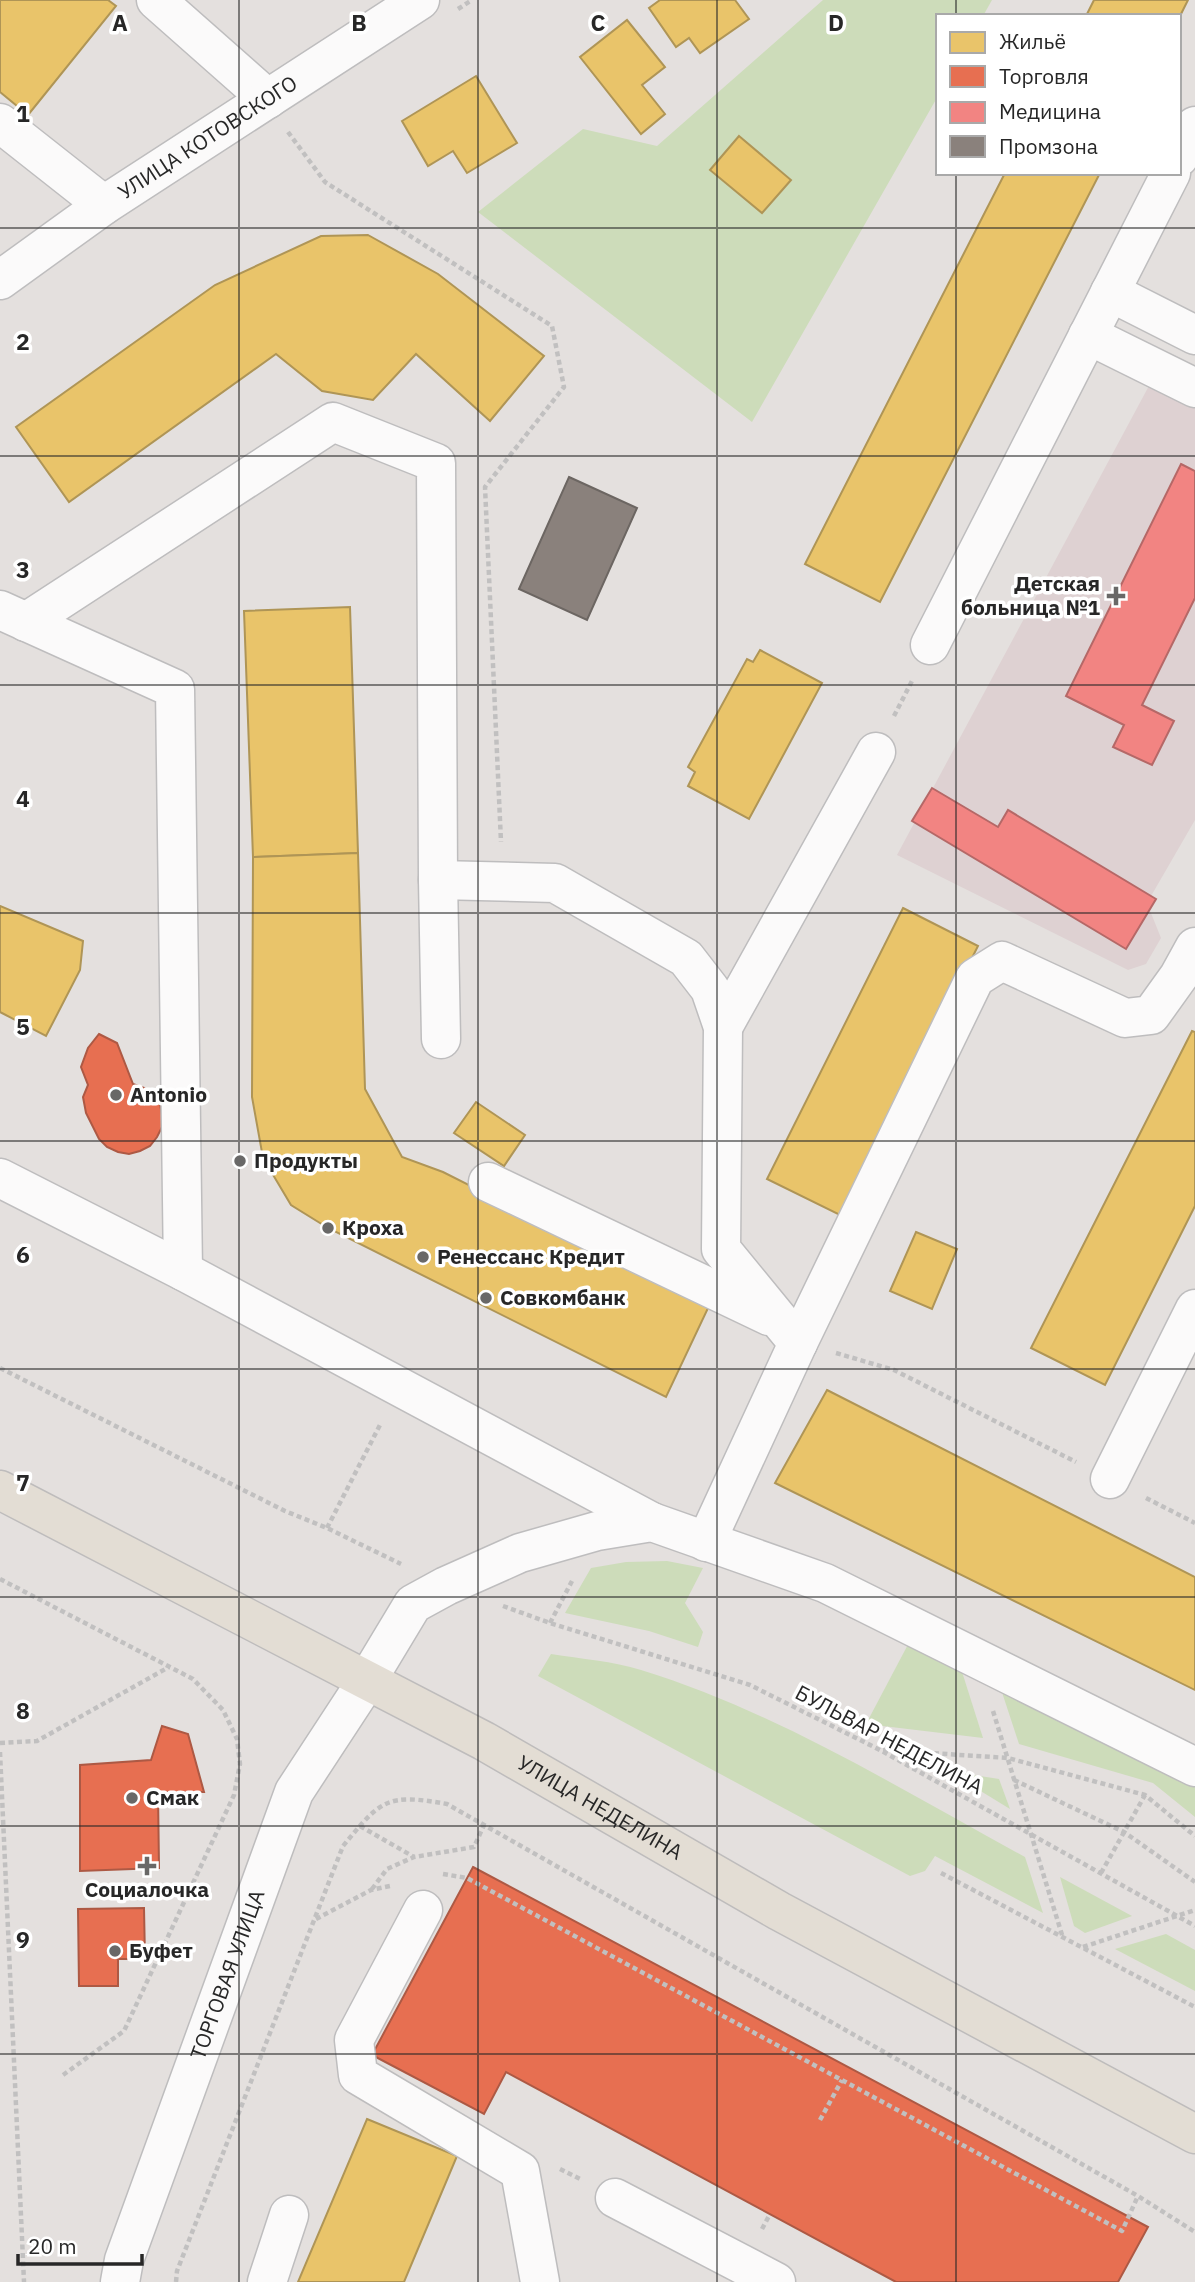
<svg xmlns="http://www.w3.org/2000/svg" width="1195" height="2282" font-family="'IBM Plex Sans',sans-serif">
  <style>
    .medical { fill: #ded1d2 }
    .green { fill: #cddcba }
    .homes { fill: #e9c46a; stroke: #af9556; stroke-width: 2 }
    .shops { fill: #e76f51; stroke: #ad5944; stroke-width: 2 }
    .health { fill: #f28482; stroke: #b56867; stroke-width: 2 }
    .industry { fill: #8a817c; stroke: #6c6662; stroke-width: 2 }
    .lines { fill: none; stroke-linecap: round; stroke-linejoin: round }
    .minor-casing { stroke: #bebdbe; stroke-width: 41 }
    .major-casing { stroke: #bebcbc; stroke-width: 41 }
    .path { stroke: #c1c0c0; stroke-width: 4.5; stroke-dasharray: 5 3.5; stroke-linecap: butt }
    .minor { stroke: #fbfafa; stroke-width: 38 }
    .major { stroke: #e3ddd4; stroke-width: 38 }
    .grid { fill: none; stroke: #272727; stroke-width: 2; stroke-opacity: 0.55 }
    .poi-dot { fill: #696867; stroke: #fff; stroke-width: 2.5 }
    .labels { text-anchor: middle; stroke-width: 7; stroke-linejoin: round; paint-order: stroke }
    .street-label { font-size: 21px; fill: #272727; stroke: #fff }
    .poi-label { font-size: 21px; font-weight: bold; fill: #272727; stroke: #fff; text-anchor: start }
    .grid-label { font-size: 23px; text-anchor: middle; font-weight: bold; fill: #272727; stroke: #fff; stroke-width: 7; stroke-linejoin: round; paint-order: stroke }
  </style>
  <rect width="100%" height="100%" fill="#e4e0de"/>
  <path class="medical" d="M1165,356L1195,371V820L1147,903L1161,938L1146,964L1128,970L897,855Z"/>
  <g class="green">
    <path d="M823,0H992L983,16H938V96L752,422L478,212L583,129L657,146Z"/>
    <path d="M667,1561L703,1568L685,1603L703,1632L698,1647L649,1631L565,1613L591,1568L626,1562Z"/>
    <path d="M913,1635L957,1656L983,1738L866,1724Z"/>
    <path d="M551,1654C581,1659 613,1661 641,1670C777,1712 900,1789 1025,1857L1043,1913L935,1856L925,1871L910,1876L538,1676Z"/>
    <path d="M996,1674L1195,1774V1817L1153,1783L1019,1744Z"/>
    <path d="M948,1771L999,1779L1010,1809Z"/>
    <path d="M1060,1877L1132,1916L1085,1933L1074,1926Z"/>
    <path d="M1166,1934L1195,1950V1991L1115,1949Z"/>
  </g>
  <g class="homes">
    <path d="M0,0H108L116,6L28,115L0,92Z"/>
    <path d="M660,0H735L749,19L700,53L689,38L676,47L649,8Z"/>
    <path d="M1094,0H1188L1179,18V16H1086Z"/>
    <path d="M627,20L665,67L642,85L665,114L641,134L580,57Z"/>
    <path d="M476,76L517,143L467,173L453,151L428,166L402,121Z"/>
    <path d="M739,136L791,180L762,213L710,170Z"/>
    <path d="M1005,173H1100L880,602L805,564Z"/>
    <path d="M368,235L438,274L544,356L490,421L416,354L373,400L322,391L276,354L69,502L16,427L215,285L321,236Z"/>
    <path d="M350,607L358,853L253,857L244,611Z"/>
    <path d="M760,650L822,683L749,819L688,786L695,772L688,767L747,659L753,662Z"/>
    <path d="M358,853L365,1089L402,1157L443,1172L709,1306L666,1397L328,1228L291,1205L263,1158L252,1097L253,857Z"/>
    <path d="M0,906L83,941L80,970L46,1036L0,1012Z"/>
    <path d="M903,908L978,946L842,1216L767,1179Z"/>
    <path d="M1192,1031L1195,1032V1206L1105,1385L1031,1348Z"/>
    <path d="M476,1102L525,1135L504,1166L454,1133Z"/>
    <path d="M916,1232L957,1249L932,1309L890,1291Z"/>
    <path d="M827,1390L1195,1577V1690L775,1483Z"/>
    <path d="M367,2119L457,2156L404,2282H298Z"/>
  </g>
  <g class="shops">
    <path d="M99,1034L117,1043L133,1084L144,1088L153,1095L160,1104L162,1115V1127L157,1137L150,1146L140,1151L129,1154L118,1152L107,1147L99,1139L86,1113L83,1097L88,1085L81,1067L88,1048Z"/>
    <path d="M162,1726L188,1734L204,1792H158L159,1868L80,1871V1765L151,1760Z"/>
    <path d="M473,1867L1148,2227L1118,2282H896L506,2072L484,2114L372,2055Z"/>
    <path d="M144,1908L145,1959H118V1986H79L78,1909Z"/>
  </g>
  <g class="health">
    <path d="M1181,464L1195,471V598L1142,705L1174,721L1152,765L1113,747L1124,725L1066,696Z"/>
    <path d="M932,788L998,827L1008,810L1156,899L1126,949L912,821Z"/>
  </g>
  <path class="industry" d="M569,477L637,508L587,620L519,589Z"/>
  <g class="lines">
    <g class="minor-casing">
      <g id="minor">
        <path d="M156,0L268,99"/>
        <path d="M0,123L104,205"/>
        <path d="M1179,157L1195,126"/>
        <path id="s1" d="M0,280L104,205L420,0"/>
        <path d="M1110,292L1195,335"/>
        <path d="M1088,335L1195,388"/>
        <path d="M0,610L175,689L183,1271"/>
        <path d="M26,622L333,422L436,463L438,880L441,1039"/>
        <path d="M930,645L1171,173"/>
        <path d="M438,880L555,883L686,958L710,989L723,1027L721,1249L798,1343"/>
        <path d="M723,1027L876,752"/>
        <path d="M0,1178L183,1271L652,1522"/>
        <path d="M488,1182L769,1316"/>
        <path d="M1110,1479L1195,1309"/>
        <path d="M706,1542L798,1343L975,978L1002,961L1125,1018L1151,1015L1179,976L1195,947"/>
        <path d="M423,1910L354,2040L358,2075L520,2171L540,2282"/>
        <path d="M615,2198L776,2282"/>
        <path id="s2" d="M120,2282L124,2260L294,1792L366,1682L413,1604L446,1586L520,1553L597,1531L652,1522L825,1583L1195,1767"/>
        <path d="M267,2282L289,2215"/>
      </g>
    </g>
    <g class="major-casing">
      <g id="major">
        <path id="s3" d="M0,1490L484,1741L779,1911L1195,2134"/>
      </g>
    </g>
    <g class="path">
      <path d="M458,9L472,0"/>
      <path d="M288,132L325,182L552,326L564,387L485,487L501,842"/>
      <path d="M894,716L912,681"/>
      <path d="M836,1353L894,1370L1076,1462"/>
      <path d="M0,1368L285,1511L327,1528L401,1564"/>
      <path d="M1146,1498L1195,1523"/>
      <path d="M327,1528L381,1423"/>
      <path d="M0,1579L193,1679L223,1710L237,1739L240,1764L234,1795L124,2031L63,2075"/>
      <path d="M503,1606L550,1623L750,1685L880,1750L1195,1926"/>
      <path d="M550,1623L572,1581"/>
      <path d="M993,1711L1063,1938"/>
      <path d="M0,1743L37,1741L169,1667"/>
      <path d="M883,1750L1008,1758L1145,1795L1195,1836"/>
      <path d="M0,1752L24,2282"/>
      <path d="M1014,1780L1124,1832L1195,1882"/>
      <path d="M360,1826L414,1857"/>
      <path d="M941,1873L1195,2007"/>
      <path d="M1101,1873L1145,1795"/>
      <path d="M443,1874L467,1878L1122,2231L1138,2196"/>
      <path d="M372,1889L387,1869L414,1857L474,1847L484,1825"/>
      <path d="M316,1919L371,1890L390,1886"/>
      <path d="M1083,1947L1195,1910"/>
      <path d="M820,2120L842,2080"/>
      <path d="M560,2169L580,2179"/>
      <path d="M762,2229L770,2214"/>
      <path d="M176,2282L177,2271L343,1846C381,1800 386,1793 447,1804L1138,2196L1195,2232"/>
    </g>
    <use href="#minor" class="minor"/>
    <use href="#major" class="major"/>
  </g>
  <path class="grid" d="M239,0V2282M478,0V2282M717,0V2282M956,0V16M956,173V2282M0,228H1195M0,456H1195M0,685H1195M0,913H1195M0,1141H1195M0,1369H1195M0,1597H1195M0,1826H1195M0,2054H1195"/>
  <g class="poi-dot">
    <path d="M1112.5 585.5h7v7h7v7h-7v7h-7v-7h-7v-7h7z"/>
    <circle cx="116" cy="1095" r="7"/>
    <circle cx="240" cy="1161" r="7"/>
    <circle cx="328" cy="1228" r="7"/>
    <circle cx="423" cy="1257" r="7"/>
    <circle cx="486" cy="1298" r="7"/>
    <circle cx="132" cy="1798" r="7"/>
    <path d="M143.5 1855.5h7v7h7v7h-7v7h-7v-7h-7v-7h7z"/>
    <circle cx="115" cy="1951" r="7"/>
  </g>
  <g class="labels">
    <g class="street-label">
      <text dy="7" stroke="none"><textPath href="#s1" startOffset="252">УЛИЦА КОТОВСКОГО</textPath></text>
      <text transform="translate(889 1740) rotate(28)" y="7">БУЛЬВАР НЕДЕЛИНА</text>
      <text dy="7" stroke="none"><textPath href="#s3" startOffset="679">УЛИЦА НЕДЕЛИНА</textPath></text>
      <text dy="7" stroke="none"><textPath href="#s2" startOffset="326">ТОРГОВАЯ УЛИЦА</textPath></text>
    </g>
    <g class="poi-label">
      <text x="1100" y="591" text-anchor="end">Детская<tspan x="1100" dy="24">больница №1</tspan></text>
      <text x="130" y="1102">Antonio</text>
      <text x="254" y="1168">Продукты</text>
      <text x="342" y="1235">Кроха</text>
      <text x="437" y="1264">Ренессанс Кредит</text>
      <text x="500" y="1305">Совкомбанк</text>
      <text x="146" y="1805">Смак</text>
      <text x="147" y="1897" text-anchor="middle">Социалочка</text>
      <text x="129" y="1958">Буфет</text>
    </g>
  </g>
  <g class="grid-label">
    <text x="120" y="31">A</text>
    <text x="359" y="31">B</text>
    <text x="598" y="31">C</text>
    <text x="836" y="31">D</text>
    <text x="23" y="122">1</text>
    <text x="23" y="350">2</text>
    <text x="23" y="578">3</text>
    <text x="23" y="807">4</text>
    <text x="23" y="1035">5</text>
    <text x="23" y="1263">6</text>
    <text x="23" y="1491">7</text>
    <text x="23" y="1719">8</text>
    <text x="23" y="1948">9</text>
  </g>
  <rect x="936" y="14" width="245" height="161" fill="#ffffff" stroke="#a9a9a9" stroke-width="2"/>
  <rect x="950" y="32" width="35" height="21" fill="#e9c46a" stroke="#a9a9a9" stroke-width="2"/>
  <text x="999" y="49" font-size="21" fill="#272727">Жильё</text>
  <rect x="950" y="66" width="35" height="21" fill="#e76f51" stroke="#a9a9a9" stroke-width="2"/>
  <text x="999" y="84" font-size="21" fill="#272727">Торговля</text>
  <rect x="950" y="102" width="35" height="21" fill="#f28482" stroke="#a9a9a9" stroke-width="2"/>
  <text x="999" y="119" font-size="21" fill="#272727">Медицина</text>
  <rect x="950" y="136" width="35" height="21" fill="#8a817c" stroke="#a9a9a9" stroke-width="2"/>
  <text x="999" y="154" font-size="21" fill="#272727">Промзона</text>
  <path d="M18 2254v10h124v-10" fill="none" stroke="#272727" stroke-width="3.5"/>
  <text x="28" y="2254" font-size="21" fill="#272727" stroke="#ffffff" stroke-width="5" paint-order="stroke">20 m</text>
</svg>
